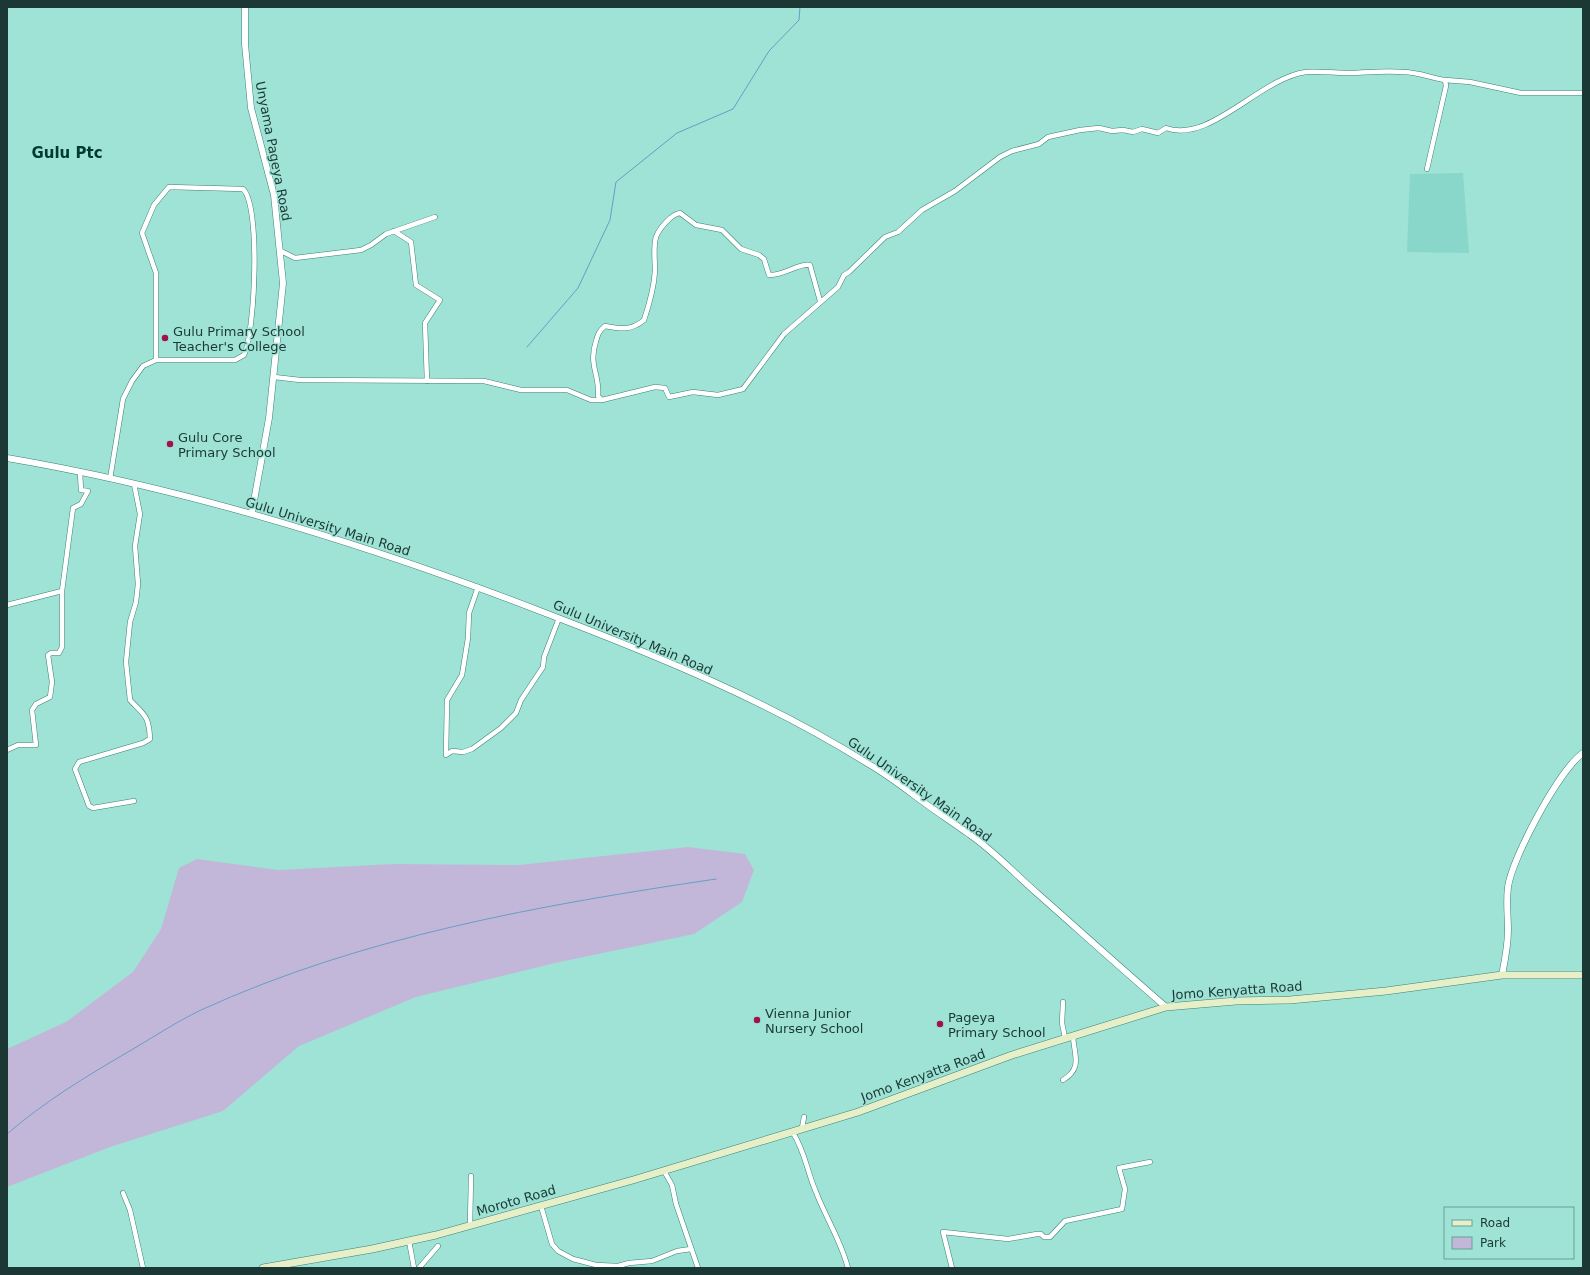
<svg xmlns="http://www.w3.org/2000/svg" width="1590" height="1275" font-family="'DejaVu Sans',sans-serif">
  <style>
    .built { fill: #89d7ca }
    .green { fill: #c3b7d9 }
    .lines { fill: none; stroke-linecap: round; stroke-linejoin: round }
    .stream { stroke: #689dc5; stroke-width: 1 }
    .minor-casing { stroke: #3c8075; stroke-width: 5.5 }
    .tertiary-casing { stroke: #3c8075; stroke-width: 7 }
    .secondary-casing { stroke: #3c8075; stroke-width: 8 }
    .minor { stroke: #fff; stroke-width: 4.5 }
    .tertiary { stroke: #fff; stroke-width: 6 }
    .secondary { stroke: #e6efc8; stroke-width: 7 }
    .poi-dot { fill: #a31052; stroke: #9ee3d6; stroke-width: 1.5 }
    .labels { text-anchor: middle; stroke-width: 3; stroke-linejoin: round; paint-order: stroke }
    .street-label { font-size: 13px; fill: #1c3834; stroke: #9ee3d6 }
    .poi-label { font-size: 13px; fill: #1c3834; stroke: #9ee3d6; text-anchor: start }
    .quarter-label { font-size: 15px; font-weight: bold; fill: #003932; stroke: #9ee3d6 }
  </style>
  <rect width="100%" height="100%" fill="#9ee3d6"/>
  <path class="built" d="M1463,173L1469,253L1407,252L1410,174Z"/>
  <path class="green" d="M688,847L745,854L754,870L742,902L694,934L555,963L416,997L299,1046L223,1111L110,1147L7,1187V1049L66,1022L133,972L161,929L179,868L197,859L278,870L394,864L519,865Z"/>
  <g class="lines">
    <g class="stream">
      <path d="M527,347L578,288L610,220L616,182L677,133L733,109L769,51L799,20L800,7"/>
      <path d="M7,1134C44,1102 85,1077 128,1052C152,1038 176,1022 201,1010C363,936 541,905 716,879"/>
    </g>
    <g class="minor-casing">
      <g id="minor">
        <path d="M1427,169L1446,86L1445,80L1470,82L1521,93H1583"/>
        <path d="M394,231L411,242L416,285L440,300L425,323L427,381"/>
        <path d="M281,251L295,258L361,250L371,245L386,234L435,217"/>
        <path d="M820,301L810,265C798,263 784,276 769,275L764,259L759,255L741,249L722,230L696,225L680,213C671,214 659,229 656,237C653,247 655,261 655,271C654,288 649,305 644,320C631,331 620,329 605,326C599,331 598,334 596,341C588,366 600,374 598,396L602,400L655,387L665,388L669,397L693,392L718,395L743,389L784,334L838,287L844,275L849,272L885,237L898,232L922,210L955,191L1000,157L1012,151L1039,144L1048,137L1080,130L1099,128L1112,131L1123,130L1133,132L1142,129L1158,133L1166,128C1210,144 1260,78 1306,72C1319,71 1333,73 1346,73C1365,73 1384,70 1403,72C1417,72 1432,78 1445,80"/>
        <path d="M274,377L300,380L484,381L521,390H567L591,400H602"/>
        <path d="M110,479L123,399L132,381L143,366L156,360H235L244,355C255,332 261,206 243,189L169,187L154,205L142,233L156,273V360"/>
        <path d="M478,587L469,613L468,638L462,675L447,700L446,755L452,751L463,752L472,749L501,728L516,713L521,700L543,667L544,657L559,618"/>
        <path d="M7,605L62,591"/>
        <path d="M7,750L18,745H36L32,710L36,704L50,697L52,682L48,655L51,653H59L62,647V591L73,508L81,504L88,491L81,490L80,473"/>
        <path d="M134,801L93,808L89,806L75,769L79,762L143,743L150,739C149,715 144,715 130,700L126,662L130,622L136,602L138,584L135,546L140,514L134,484"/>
        <path d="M1063,1002L1062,1023L1065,1038"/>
        <path d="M1063,1080C1083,1068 1074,1055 1073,1036"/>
        <path d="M802,1128L804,1117"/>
        <path d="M793,1133C805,1151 807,1172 816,1192C826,1218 841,1241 848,1268"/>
        <path d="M664,1171L672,1185L676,1204L698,1268"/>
        <path d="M123,1193L130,1210L143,1268"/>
        <path d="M541,1206L552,1244L558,1251L573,1259L596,1265L618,1266L629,1263L652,1261L677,1251L691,1249"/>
        <path d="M470,1226L471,1176"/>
        <path d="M409,1241L414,1268"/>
        <path d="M419,1268L438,1246"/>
        <path d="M952,1268L943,1232L1008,1239L1037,1234H1041L1044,1237H1050L1065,1221L1122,1209L1125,1189L1119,1168L1150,1162"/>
      </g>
    </g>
    <g class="tertiary-casing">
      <g id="tertiary">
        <path d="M245,7V44L251,108L274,195L283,283L269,418L252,512"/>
        <path d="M7,458C195,490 376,547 553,616C660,657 770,702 867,763C888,775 907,790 926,804C940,814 955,824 969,834C994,851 1016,875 1038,894C1081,932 1123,970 1166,1007"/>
        <path d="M1502,975C1505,960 1508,946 1508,930C1508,916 1506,902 1508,887C1512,858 1559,770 1583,753"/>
      </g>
    </g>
    <g class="secondary-casing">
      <path id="secondary" d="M263,1268L372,1249L436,1235L633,1180L858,1112L1012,1055L1166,1007L1236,1001L1290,1000L1386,991L1502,975H1583"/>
    </g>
    <use href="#minor" class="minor"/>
    <use href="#tertiary" class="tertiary"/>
    <use href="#secondary" class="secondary"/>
  </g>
  <g class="poi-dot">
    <circle cx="165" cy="338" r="4"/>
    <circle cx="170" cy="444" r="4"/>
    <circle cx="757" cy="1020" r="4"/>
    <circle cx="940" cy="1024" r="4"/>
  </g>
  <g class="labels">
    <g class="street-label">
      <text transform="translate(274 151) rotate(79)" y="5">Unyama Pageya Road</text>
      <text transform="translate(328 526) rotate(17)" y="5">Gulu University Main Road</text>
      <text transform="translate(633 637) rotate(23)" y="5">Gulu University Main Road</text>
      <text transform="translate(920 789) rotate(35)" y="5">Gulu University Main Road</text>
      <text transform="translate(1237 990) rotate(-4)" y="5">Jomo Kenyatta Road</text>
      <text transform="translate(923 1075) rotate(-20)" y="5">Jomo Kenyatta Road</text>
      <text transform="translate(516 1200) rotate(-16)" y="5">Moroto Road</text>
    </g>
    <g class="poi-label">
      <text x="173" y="336">Gulu Primary School<tspan x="173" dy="15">Teacher's College</tspan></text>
      <text x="178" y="442">Gulu Core<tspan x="178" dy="15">Primary School</tspan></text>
      <text x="765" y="1018">Vienna Junior<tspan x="765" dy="15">Nursery School</tspan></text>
      <text x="948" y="1022">Pageya<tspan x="948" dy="15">Primary School</tspan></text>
    </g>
    <g class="quarter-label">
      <text x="67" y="158">Gulu Ptc</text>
    </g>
  </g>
  <rect width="1590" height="1275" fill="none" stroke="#1c3834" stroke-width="16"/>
  <rect x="1444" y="1207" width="130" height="52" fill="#9ee3d6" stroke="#6a9f95"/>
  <rect x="1452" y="1220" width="20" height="6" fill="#e6efc8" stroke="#6a9f95"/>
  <text x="1480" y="1227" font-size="12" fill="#1c3834">Road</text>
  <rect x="1452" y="1237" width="20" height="12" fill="#c3b7d9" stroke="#6a9f95"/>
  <text x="1480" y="1247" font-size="12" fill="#1c3834">Park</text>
</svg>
